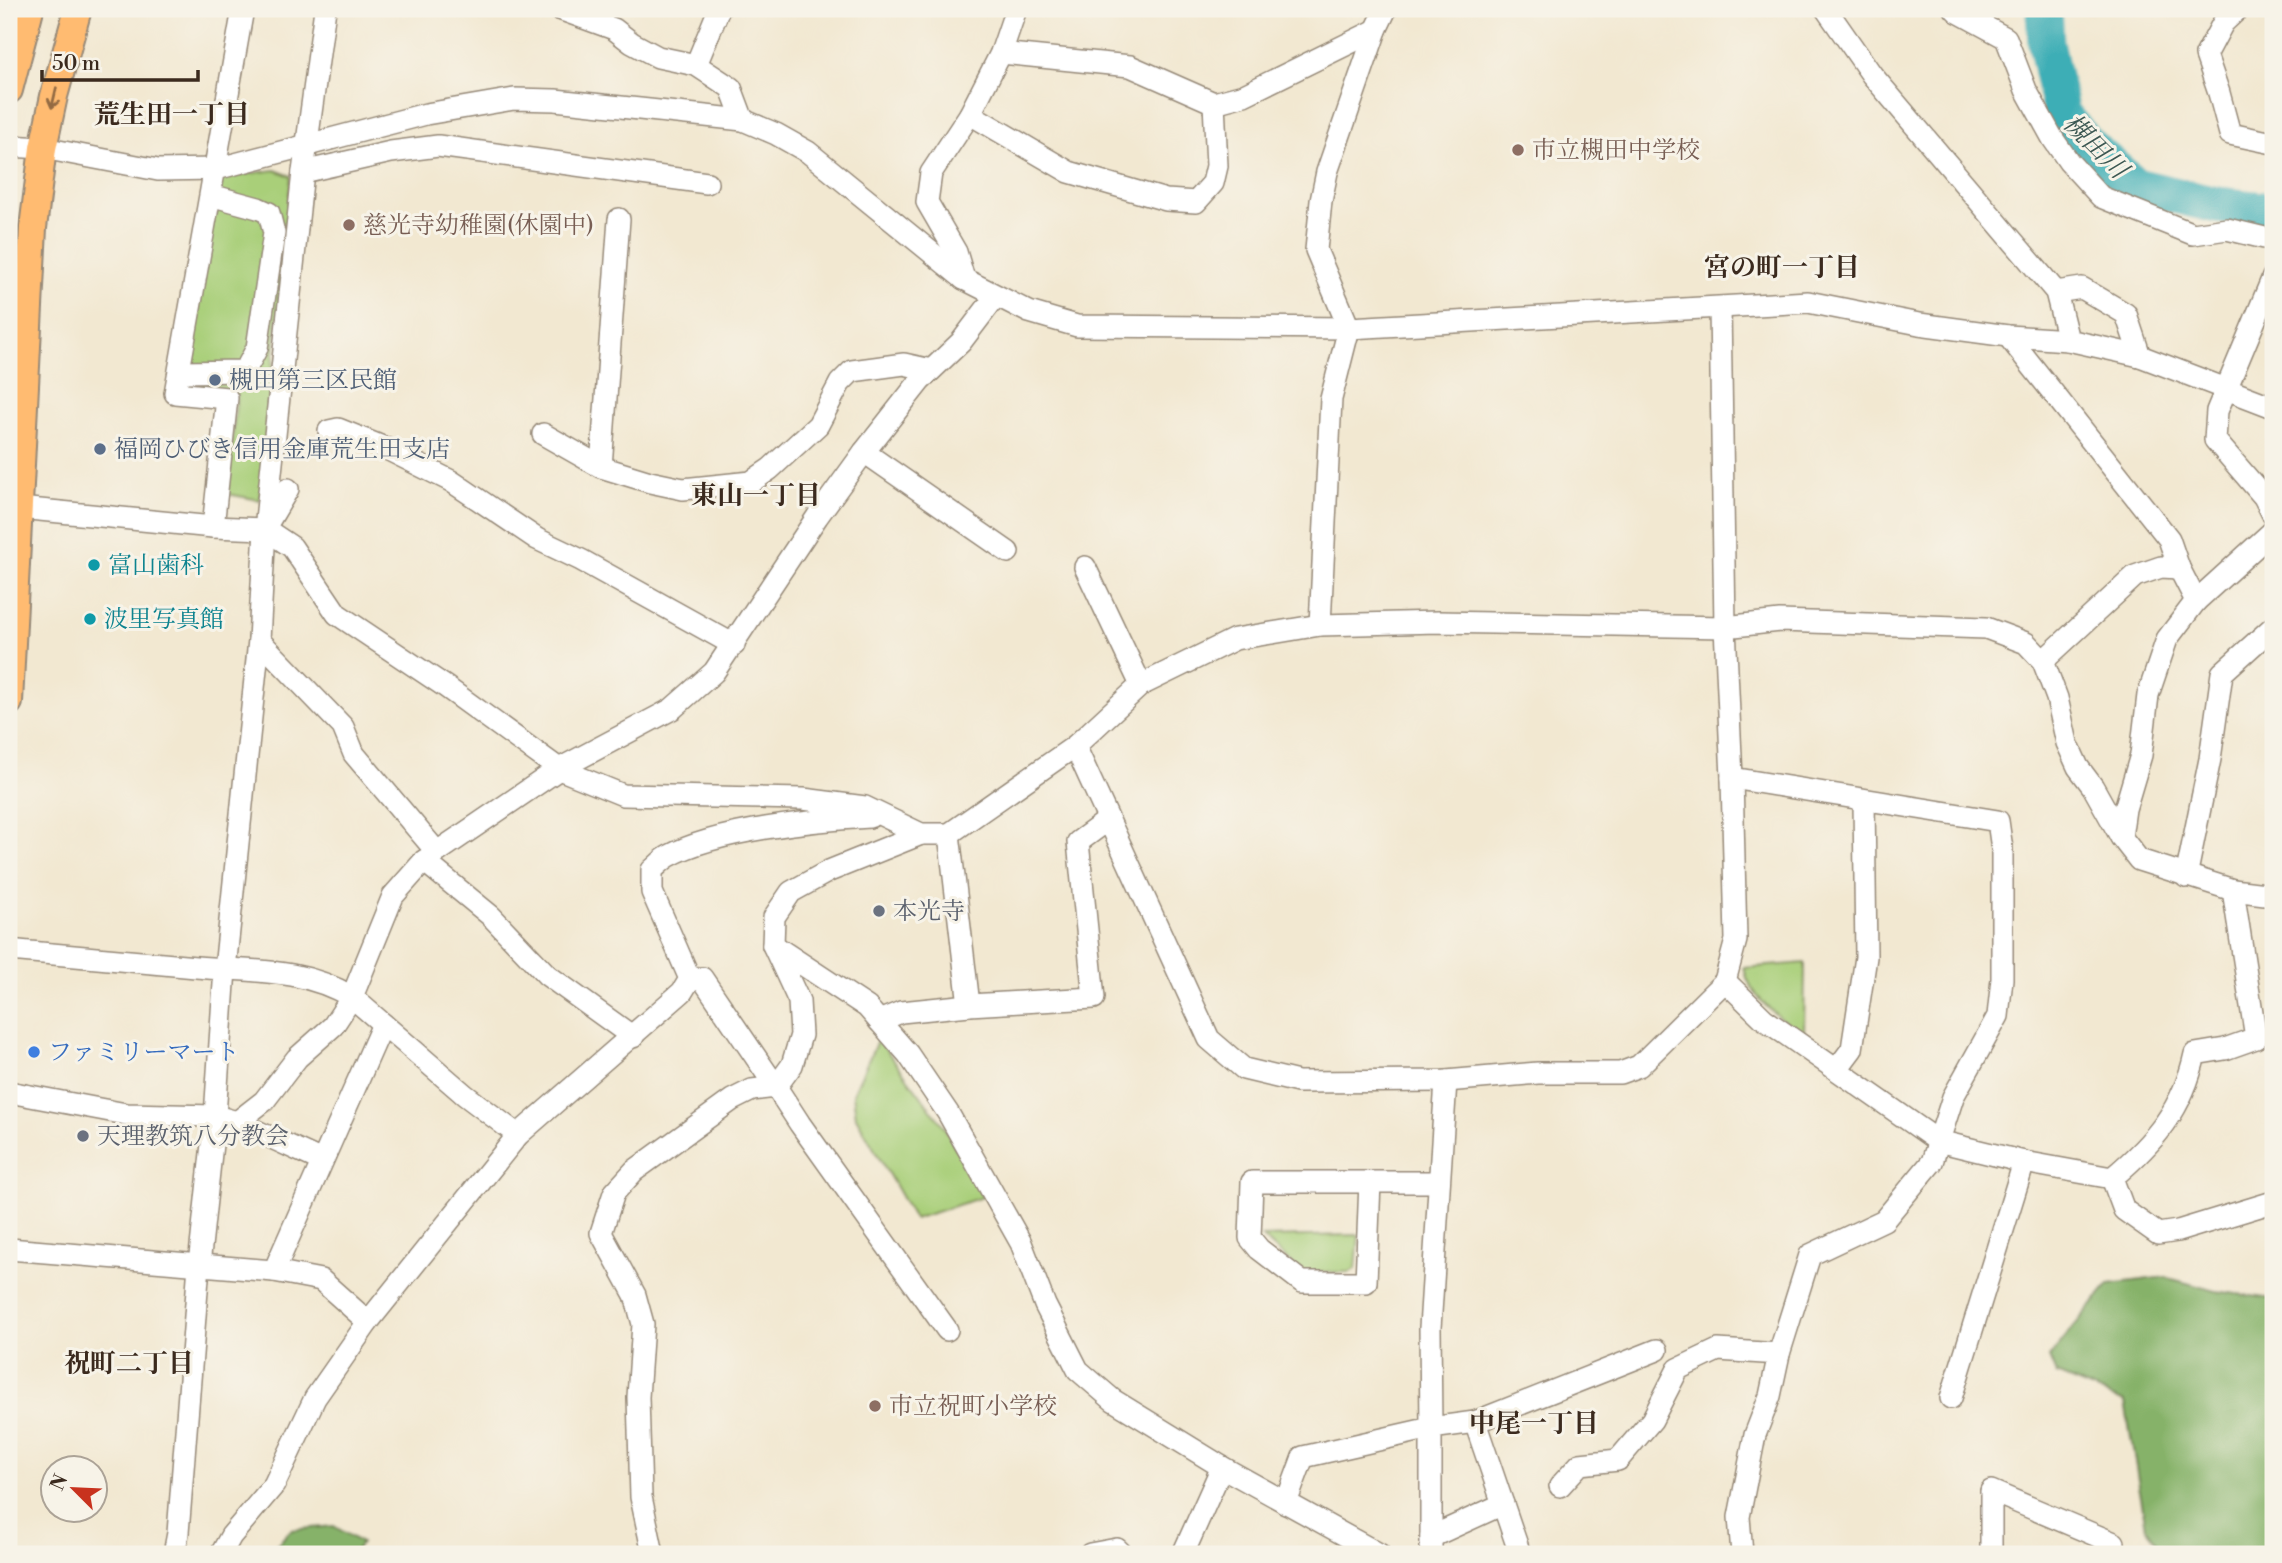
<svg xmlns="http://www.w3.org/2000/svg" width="2282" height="1563" font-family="'Libre Bodoni','Noto Serif JP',serif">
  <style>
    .green { fill: #a9cf79; stroke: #727c4c; stroke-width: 2 }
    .forest { fill: #86b269; stroke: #606e44; stroke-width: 2 }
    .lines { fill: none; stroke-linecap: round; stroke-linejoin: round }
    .river { stroke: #3daeb6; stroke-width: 37 }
    .minor-casing { stroke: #968978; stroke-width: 24 }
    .major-casing { stroke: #968978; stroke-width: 30 }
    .minor { stroke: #fff; stroke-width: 21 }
    .major { stroke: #ffbb71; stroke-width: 26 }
    .oneway { stroke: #936b43 }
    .education-dot { fill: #8d6e63; stroke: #f7f3e8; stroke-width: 2.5 }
    .service-dot { fill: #5c6f8a; stroke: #f7f3e8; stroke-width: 2.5 }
    .culture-dot { fill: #0f9aa8; stroke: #f7f3e8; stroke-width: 2.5 }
    .worship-dot { fill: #6b7280; stroke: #f7f3e8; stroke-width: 2.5 }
    .shop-dot { fill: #3f7fe0; stroke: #f7f3e8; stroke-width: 2.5 }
    .labels { text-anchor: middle; stroke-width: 6; stroke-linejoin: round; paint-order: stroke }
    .education-label { font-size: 24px; fill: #785e54; stroke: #f7f3e8; text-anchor: start }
    .service-label { font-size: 24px; fill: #4e5e75; stroke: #f7f3e8; text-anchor: start }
    .culture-label { font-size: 24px; fill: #0d838f; stroke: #f7f3e8; text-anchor: start }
    .worship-label { font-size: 24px; fill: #5b616d; stroke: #f7f3e8; text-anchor: start }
    .shop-label { font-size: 24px; fill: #366cbe; stroke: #f7f3e8; text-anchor: start }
    .neighbourhood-label { font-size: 26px; font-weight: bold; fill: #3b2a1e; stroke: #f7f3e8 }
    .water-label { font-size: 26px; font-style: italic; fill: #3c5853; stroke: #f7f3e8 }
  </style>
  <rect width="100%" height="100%" fill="#f7f3e8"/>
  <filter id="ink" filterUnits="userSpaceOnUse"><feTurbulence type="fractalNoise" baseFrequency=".0143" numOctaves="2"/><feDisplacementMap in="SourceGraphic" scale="14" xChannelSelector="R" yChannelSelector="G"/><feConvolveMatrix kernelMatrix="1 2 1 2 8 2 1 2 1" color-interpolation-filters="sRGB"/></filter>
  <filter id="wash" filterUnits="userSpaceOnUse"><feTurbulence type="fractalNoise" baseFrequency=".00686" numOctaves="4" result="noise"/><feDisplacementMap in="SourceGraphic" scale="28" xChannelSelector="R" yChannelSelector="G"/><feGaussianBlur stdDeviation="1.57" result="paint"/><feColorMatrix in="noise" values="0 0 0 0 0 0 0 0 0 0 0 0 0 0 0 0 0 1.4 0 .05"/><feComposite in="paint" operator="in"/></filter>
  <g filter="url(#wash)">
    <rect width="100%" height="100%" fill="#f2e8d1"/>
    <g class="green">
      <path d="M275,170L291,176L260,500L227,494L237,392L180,388L218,178Z"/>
      <path d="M1805,963L1804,1034C1778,1017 1751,1000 1744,968Z"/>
      <path d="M878,1039L945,1128L983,1197L914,1219L856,1117L853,1094Z"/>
      <path d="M1359,1235L1356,1268L1350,1272L1302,1273L1262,1237Z"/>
    </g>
    <g class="forest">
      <path d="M2165,1277L2216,1291L2273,1299V1554H2165L2146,1527L2125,1402L2056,1374L2049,1357L2109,1284Z"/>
      <path d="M334,1526L361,1543L354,1554H268L291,1530Z"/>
    </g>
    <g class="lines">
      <path class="river" d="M2044,9L2046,43L2061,114L2089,146L2135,186L2217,205L2273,211"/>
    </g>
  </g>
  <g filter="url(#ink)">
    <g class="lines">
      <g class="minor-casing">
        <g id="minor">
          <path d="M559,9L614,29L632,43L658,57L696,65L731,88L743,120"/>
          <path d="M1826,9L1872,75L2056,292L2068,340"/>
          <path d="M1955,9L1958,12L2006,38L2026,90L2053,139L2069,162L2101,197L2193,234L2227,229L2273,240"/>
          <path d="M2238,9L2223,23L2206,55L2219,93L2230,134L2273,143"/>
          <path d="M1001,53L1130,66L1214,103L1244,95L1376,30"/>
          <path d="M696,65L719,9"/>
          <path d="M970,114L1069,172L1166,200L1196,202L1213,183L1217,166L1214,103"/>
          <path d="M9,146L43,148L158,170L216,169L426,114L514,99L555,100L743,120L776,134L808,152L964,279L1029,312L1077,326L1349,328L1808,302L1919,324L2008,336L2068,340L2140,356L2273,407"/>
          <path d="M303,172L391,152L438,146L707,183"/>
          <path d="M2273,277L2217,411L2215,440L2264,497L2273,515"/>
          <path d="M964,279L956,252L927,202L931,173L970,114L1001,53L1016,9"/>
          <path d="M2056,292L2082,288L2126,314L2140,356"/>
          <path d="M2008,336L2169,539L2179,568"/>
          <path d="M183,372L242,371L248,365L257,348L274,233L269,213L258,208L214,196"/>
          <path d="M329,431L338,429L385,448L451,481L537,539L581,560L734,645"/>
          <path d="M543,434L601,467L650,482L683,489L751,482L770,469L818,425L840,383L852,371L904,364L931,370"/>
          <path d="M864,452L1008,552"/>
          <path d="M601,467L619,219"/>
          <path d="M9,507L213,527L265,529L292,547L337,614L446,687L559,769L623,795L803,799L865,807L921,834H949L1075,746L1141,685L1235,639L1320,625L1438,622L1725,627L1780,621L1986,628L2026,643L2043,661L2057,698L2067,743L2078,767L2093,787L2121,837L2139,860L2233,890L2273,895"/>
          <path d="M269,521L288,489"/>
          <path d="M213,527L227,398L175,393L243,9"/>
          <path d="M1085,567L1141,685"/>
          <path d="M2196,601L2273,531"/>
          <path d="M1320,625L1331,399L1349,328L1316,250L1321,201L1327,172L1376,30L1386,9"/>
          <path d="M259,640L343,727L354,754L436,851"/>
          <path d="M2043,661L2135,576L2161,567L2179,568L2196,601L2167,639L2148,695L2141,755L2125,809L2121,837"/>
          <path d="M1075,746L1209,1039L1244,1069L1298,1082L1446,1081L1538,1073H1620L1639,1066L1725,981L1736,940L1732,778L1725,627L1720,308"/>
          <path d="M1732,778L1998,821L2002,849V979L1998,1016L1953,1097L1932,1162L1884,1220L1810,1255L1779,1354L1770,1396L1755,1435L1739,1517L1742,1554"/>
          <path d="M921,834L829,871L791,892L774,917L773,945L799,1001L801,1035L792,1065L776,1087L800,1124L947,1330"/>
          <path d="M949,834L969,1005"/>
          <path d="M424,861L491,916L547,975L633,1037"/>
          <path d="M2186,877L2210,759L2222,673L2273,627"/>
          <path d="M773,945L867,1007L908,1054L948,1113L1021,1243L1045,1305L1078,1370L1113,1400L1222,1467L1379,1554"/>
          <path d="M9,950C71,956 133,961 196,967C252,972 301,967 352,997L465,1095L518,1135"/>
          <path d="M1725,981L1764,1019L1938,1141L2024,1162L2112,1178C2155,1142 2183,1109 2195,1054L2225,1049L2256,1038L2233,890"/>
          <path d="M879,1021L901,1012L969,1005L1094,998L1078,842L1108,820"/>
          <path d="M1837,1069L1852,1049L1866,957L1864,801"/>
          <path d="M9,1092L126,1114L215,1116L237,1122L322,1161"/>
          <path d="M237,1122L264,1101L297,1058L333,1026L352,997L393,896L424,861L559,769L672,709L714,672L817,517L864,452L920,381L961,342L996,296"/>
          <path d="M2112,1178L2124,1210L2158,1234L2178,1231L2273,1202"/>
          <path d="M1370,1182L1366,1282H1302L1259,1249L1250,1238L1252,1182H1439"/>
          <path d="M9,1249L274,1271L321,1280L368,1322"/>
          <path d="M274,1271L383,1024"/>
          <path d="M1951,1398L2024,1162"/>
          <path d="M1475,1422L1520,1554"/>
          <path d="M1560,1486L1580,1464L1618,1460L1652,1420L1678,1369L1718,1350L1779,1354"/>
          <path d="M1286,1503L1303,1457L1431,1428L1430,1328L1446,1081"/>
          <path d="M1431,1537L1503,1504"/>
          <path d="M174,1554L178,1533L199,1265L215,1116L225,969L259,640L265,529L303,172L325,9"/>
          <path d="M221,1554L231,1536L274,1485L315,1398L368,1322L518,1135L682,992L690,979L652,892V870C657,866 663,859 669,856C716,830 815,820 870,817"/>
          <path d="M653,1554L641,1497L638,1397L643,1324L635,1295L601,1233L614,1193L634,1171L732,1100L752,1090L776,1087L702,978L690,979"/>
          <path d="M1090,1554L1117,1549L1122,1554"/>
          <path d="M1183,1554L1222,1467"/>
          <path d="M1431,1554V1428L1475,1422L1657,1350"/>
          <path d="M1991,1554V1491L2114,1543V1554"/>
        </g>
      </g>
      <g class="major-casing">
        <g id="major">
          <path d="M9,90L30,9"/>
          <path d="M9,702L33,228L43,148L54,96L78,9"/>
        </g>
      </g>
      <use href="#minor" class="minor"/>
      <use href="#major" class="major"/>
    </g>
    <defs><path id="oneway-shaft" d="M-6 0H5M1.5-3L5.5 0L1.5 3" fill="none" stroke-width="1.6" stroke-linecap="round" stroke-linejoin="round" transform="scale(1.75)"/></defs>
    <use class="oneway" href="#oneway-shaft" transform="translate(54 98) rotate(103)"/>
  </g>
  <g class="education-dot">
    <circle cx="1518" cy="150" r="7"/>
    <circle cx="349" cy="225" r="7"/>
    <circle cx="875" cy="1406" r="7"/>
  </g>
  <g class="service-dot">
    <circle cx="215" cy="380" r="7"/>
    <circle cx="100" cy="449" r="7"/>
  </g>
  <g class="culture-dot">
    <circle cx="94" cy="565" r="7"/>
    <circle cx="90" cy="619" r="7"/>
  </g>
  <g class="worship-dot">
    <circle cx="879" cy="911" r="7"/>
    <circle cx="83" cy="1136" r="7"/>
  </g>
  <circle class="shop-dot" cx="34" cy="1052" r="7"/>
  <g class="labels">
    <g class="education-label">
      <text x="1532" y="158">市立槻田中学校</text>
      <text x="363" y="233">慈光寺幼稚園(休園中)</text>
      <text x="889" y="1414">市立祝町小学校</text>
    </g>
    <g class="service-label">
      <text x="229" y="388">槻田第三区民館</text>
      <text x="114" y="457">福岡ひびき信用金庫荒生田支店</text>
    </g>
    <g class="culture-label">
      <text x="108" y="573">富山歯科</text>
      <text x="104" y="627">波里写真館</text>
    </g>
    <g class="worship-label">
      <text x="893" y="919">本光寺</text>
      <text x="97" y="1144">天理教筑八分教会</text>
    </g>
    <g class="shop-label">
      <text x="48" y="1060">ファミリーマート</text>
    </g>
    <g class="neighbourhood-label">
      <text x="172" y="123">荒生田一丁目</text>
      <text x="1782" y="276">宮の町一丁目</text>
      <text x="756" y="504">東山一丁目</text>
      <text x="129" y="1372">祝町二丁目</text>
      <text x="1534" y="1432">中尾一丁目</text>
    </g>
    <g class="water-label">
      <text transform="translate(2096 146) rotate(45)" y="9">槻田川</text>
    </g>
  </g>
  <rect width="2282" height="1563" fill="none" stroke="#f7f3e8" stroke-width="35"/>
  <g transform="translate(74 1489) rotate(294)"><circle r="33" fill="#f7f3e8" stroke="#aca397" stroke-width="2"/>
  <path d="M0-5L12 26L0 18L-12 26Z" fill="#c8321e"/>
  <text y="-10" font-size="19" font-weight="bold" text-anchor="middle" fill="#3b2a1e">N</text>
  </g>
  <path d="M42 70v10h156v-10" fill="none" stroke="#3b2a1e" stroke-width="3.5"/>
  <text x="52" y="70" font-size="21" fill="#3b2a1e" stroke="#f7f3e8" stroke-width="5" paint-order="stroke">50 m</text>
</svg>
